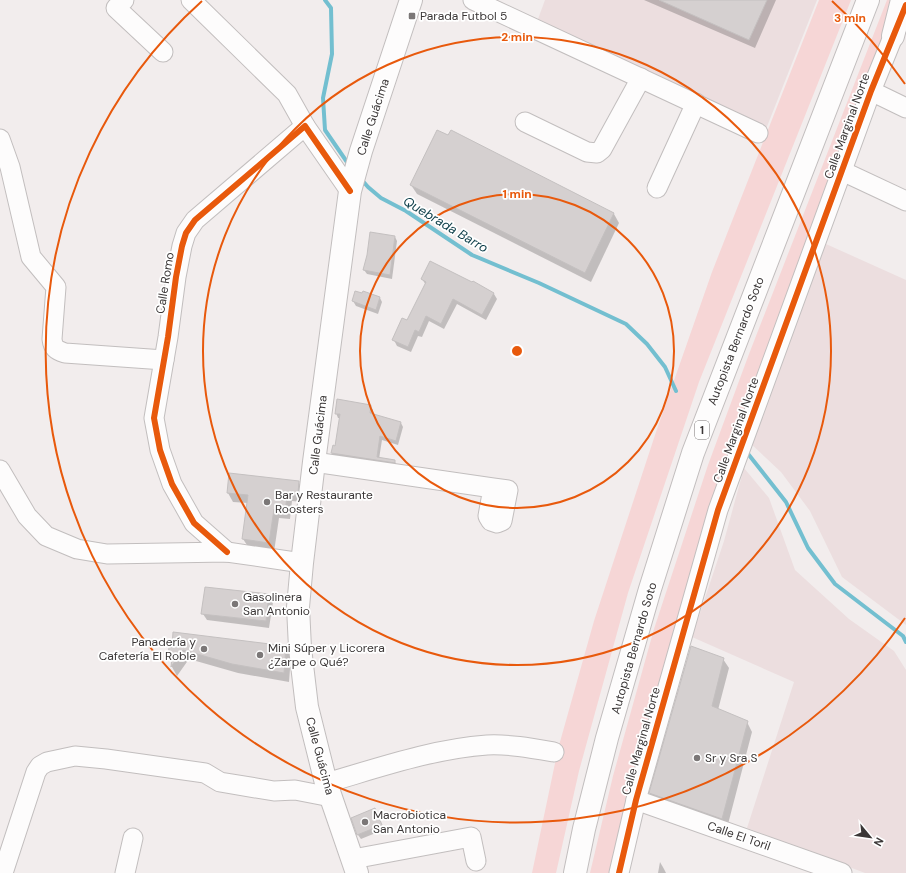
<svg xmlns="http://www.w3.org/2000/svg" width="906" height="873" font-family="'DM Sans',sans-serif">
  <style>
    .built { fill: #ecdedf }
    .green { fill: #f6d6d6 }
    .shadow { fill: #0003 }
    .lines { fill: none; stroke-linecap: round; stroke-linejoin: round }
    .stream { stroke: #73bfd0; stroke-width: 4 }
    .building { fill: #d5d0d0; stroke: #c4c0c0 }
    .minor-casing { stroke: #c2bebe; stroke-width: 21 }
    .major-casing { stroke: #c2bebe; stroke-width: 24 }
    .highway-casing { stroke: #c2bebe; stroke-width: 24 }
    .minor { stroke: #fdfcfc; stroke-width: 19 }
    .major { stroke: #fdfcfc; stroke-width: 22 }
    .highway { stroke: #fdfcfc; stroke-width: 22 }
    .cycleway-casing { stroke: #fff; stroke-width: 8 }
    .cycleway { stroke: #e8590c; stroke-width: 6 }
    .ring { fill: none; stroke: #e8590c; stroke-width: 2 }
    .poi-dot { fill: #7b7777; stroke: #fff; stroke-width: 1.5 }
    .labels { text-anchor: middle; stroke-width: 3.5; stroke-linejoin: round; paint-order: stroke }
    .shield { fill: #fff; stroke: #767373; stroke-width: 1 }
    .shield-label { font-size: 11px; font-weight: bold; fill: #3b3737 }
    .poi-label { font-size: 12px; fill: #3b3737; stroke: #fff; text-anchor: start }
    .street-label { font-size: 12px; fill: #3b3737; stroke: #fff }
    .water-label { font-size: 13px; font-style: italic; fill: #0d3e49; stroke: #fff }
    .centre { fill: #e8590c; stroke: #fff; stroke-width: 2 }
    .ring-label { font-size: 12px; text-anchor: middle; font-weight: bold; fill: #e8590c; stroke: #fff; stroke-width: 3.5; stroke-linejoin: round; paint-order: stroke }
  </style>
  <rect width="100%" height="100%" fill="#f2eded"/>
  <g class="built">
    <path d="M545,0H817L766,129L538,19Z"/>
    <path d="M826,244L906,280V625L842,577L810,511L781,472L750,443Z"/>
    <path d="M744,468L769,498L795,570L849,619L894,651L906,670V873H865L747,828L794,682L692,637L724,541Z"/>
  </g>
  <g class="green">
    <path d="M819,0H851L699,382L628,593L579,771L556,873H532L558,749L594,621L656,432L712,272Z"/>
    <path d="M887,0H897L779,321L612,873H590L613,776L654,629L708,465L749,354Z"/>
  </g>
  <g class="shadow">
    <path d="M644,0H776L755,48Z"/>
    <path d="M451,131L614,214L619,223L591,282L417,194L411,185Z"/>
    <path d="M395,237L397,241L392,279L367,274L364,270Z"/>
    <path d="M422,279L472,283L473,282L494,294L497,299L486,320L457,304L444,329L429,321L422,337L418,336L411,352L397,346L394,340L407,321L426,285Z"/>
    <path d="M380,298L382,302L378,314L356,306L353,301Z"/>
    <path d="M371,406L373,410V415L401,423L403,427L398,445L382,440L379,459L394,461L397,465L335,458L332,453L336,447L341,418H338L336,413Z"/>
    <path d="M230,474L298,482L304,491L302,502L292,501L290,519L279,518L274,552L249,548L243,539L248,503L233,502L228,493Z"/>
    <path d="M269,595L273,602L269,628L207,620L203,614Z"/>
    <path d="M286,647L291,656L289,682L238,673L189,659L177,676L172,667V663L169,657L170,648Z"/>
    <path d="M723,659L729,668L718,710L747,722L752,732L727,828L656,802L650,793Z"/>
    <path d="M377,814L383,830L361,839L358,835Z"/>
    <path d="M660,862L664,869L666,873H658Z"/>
  </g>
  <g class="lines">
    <g class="stream">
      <path d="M325,0L331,8L332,54L323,98L325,130L349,165"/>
      <path d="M361,179L368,187L381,198L406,211L472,255L539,283L626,324L647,344L665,367L676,391"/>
      <path d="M745,450L786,502L808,548L835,584L903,636L906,642"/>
    </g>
  </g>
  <g class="building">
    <path d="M659,0H767L749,40Z"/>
    <path d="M437,130L448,135L451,130L614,213L585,273L410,185Z"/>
    <path d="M370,232L395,236L390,275L363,270L367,255Z"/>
    <path d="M430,261L472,282L473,281L494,293L482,315L453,299L441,324L426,316L419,332L415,330L408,347L392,340L402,318L407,320L426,282L421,279Z"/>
    <path d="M355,291L362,293L363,291L380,297L376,310L352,301Z"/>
    <path d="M337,399L371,405L370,413L401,422L396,441L380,436L377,457L395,460V463L331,453L333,445L335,446L340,414H335Z"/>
    <path d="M229,473L299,481L298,494L288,492L285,510L274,509L269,543L242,539L248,495L227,493Z"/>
    <path d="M205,587L269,594L266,621L201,614Z"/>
    <path d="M173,632L286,646L284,673L232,664L183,650L171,667L172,657H168L169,647H172Z"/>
    <path d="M691,646L724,658L712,706L748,721L722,819L649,793Z"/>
    <path d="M375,808L382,825L357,835L351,818Z"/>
  </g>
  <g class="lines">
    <g class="minor-casing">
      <g id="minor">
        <path d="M124,0L116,8L163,52"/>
        <path d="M191,0L287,94L305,126"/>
        <path d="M473,0L758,133"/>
        <path d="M871,91L906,108"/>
        <path d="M525,122L587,152L597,153L602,149L641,78"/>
        <path d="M0,139L10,167L31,257L56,287L52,339C53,348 56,350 65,353L164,360"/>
        <path d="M842,171L906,201"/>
        <path d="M657,188L696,103"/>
        <path d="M314,462L493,488L508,490L502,521L497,523L491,521L488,516L493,488"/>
        <path d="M0,470L27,516L46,536L77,549L107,554L227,552L302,563"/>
        <path d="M227,552L194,523L172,484L160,450L154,418L168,337L176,277L182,246L186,233L195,220L305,126L350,191"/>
        <path d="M326,783C378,768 432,749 487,745C509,744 531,748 554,752"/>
        <path d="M636,800L842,873"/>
        <path d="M353,859L471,837L476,861"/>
        <path d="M3,873L36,772L40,766L47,762L75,756L106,759L205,773L220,782L274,791L295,790L331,797"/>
        <path d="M125,873L133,838"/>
        <path d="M619,873L636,800L718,510L871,91L899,22"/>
      </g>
    </g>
    <g class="major-casing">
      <path id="major" d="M357,873L326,783L307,707L300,648L298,607L302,563L314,462L350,191L361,151L411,0"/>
    </g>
    <g class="highway-casing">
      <g id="highway">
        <path d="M893,36L902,0"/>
        <path d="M575,873L584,829L607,738L650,589L693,453L868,0"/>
      </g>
    </g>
    <use href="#minor" class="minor"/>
    <use href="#major" class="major"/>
    <use href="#highway" class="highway"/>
    <g class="cycleway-casing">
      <g id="cycleway">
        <path d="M227,552L194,523L172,484L160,450L154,418L168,337L176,277L182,246L186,233L195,220L305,126L350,191"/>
        <path d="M619,873L636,800L718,510L871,91L906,5"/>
      </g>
    </g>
    <use href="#cycleway" class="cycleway"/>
  </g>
  <g class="ring">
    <circle cx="517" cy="351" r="157"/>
    <circle cx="517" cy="351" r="314"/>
    <path d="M905 618A471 471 0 1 1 202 1M832 1A471 471 0 0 1 905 84"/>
  </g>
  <g class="poi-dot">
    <rect x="408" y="12" width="8" height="8" rx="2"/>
    <circle cx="267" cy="502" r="4"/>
    <circle cx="235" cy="604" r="4"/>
    <circle cx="204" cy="649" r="4"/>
    <circle cx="260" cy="655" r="4"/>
    <circle cx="697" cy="758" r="4"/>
    <circle cx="365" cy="822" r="4"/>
  </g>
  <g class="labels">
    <rect class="shield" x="695" y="421" width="14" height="18" rx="3"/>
    <g class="shield-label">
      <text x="702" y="434">1</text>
    </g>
    <g class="poi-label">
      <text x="420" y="20">Parada Futbol 5</text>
      <text x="275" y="499">Bar y Restaurante<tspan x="275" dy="14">Roosters</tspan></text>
      <text x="243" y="601">Gasolinera<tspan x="243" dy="14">San Antonio</tspan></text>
      <text x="196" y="646" text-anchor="end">Panadería y<tspan x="196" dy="14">Cafetería El Roble</tspan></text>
      <text x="268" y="652">Mini Súper y Licorera<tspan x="268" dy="14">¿Zarpe o Qué?</tspan></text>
      <text x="705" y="762">Sr y Sra S</text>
      <text x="373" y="819">Macrobiotica<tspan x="373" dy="14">San Antonio</tspan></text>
    </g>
    <g class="street-label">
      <text transform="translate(373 117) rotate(-72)" y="4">Calle Guácima</text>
      <text transform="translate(847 126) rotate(-70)" y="4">Calle Marginal Norte</text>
      <text transform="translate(165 283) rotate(-81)" y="4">Calle Romo</text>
      <text transform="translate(736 341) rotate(-69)" y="4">Autopista Bernardo Soto</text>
      <text transform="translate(736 430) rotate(-70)" y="4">Calle Marginal Norte</text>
      <text transform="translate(318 435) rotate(-83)" y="4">Calle Guácima</text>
      <text transform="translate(634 648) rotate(-74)" y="4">Autopista Bernardo Soto</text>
      <text transform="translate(641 741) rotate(-74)" y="4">Calle Marginal Norte</text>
      <text transform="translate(320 756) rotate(75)" y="4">Calle Guácima</text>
      <text transform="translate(739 836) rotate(19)" y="4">Calle El Toril</text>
    </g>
    <g class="water-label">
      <text transform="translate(446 224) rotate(31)" y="5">Quebrada Barro</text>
    </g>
  </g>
  <circle cx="517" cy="351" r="6" class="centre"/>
  <g class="ring-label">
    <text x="850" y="22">3 min</text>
    <text x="517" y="41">2 min</text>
    <text x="517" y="198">1 min</text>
  </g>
  <g transform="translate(870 837) rotate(119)" stroke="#ffffff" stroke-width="3" paint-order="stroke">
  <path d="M0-3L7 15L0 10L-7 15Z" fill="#3b3737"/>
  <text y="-6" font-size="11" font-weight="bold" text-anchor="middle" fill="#3b3737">N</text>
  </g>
</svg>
